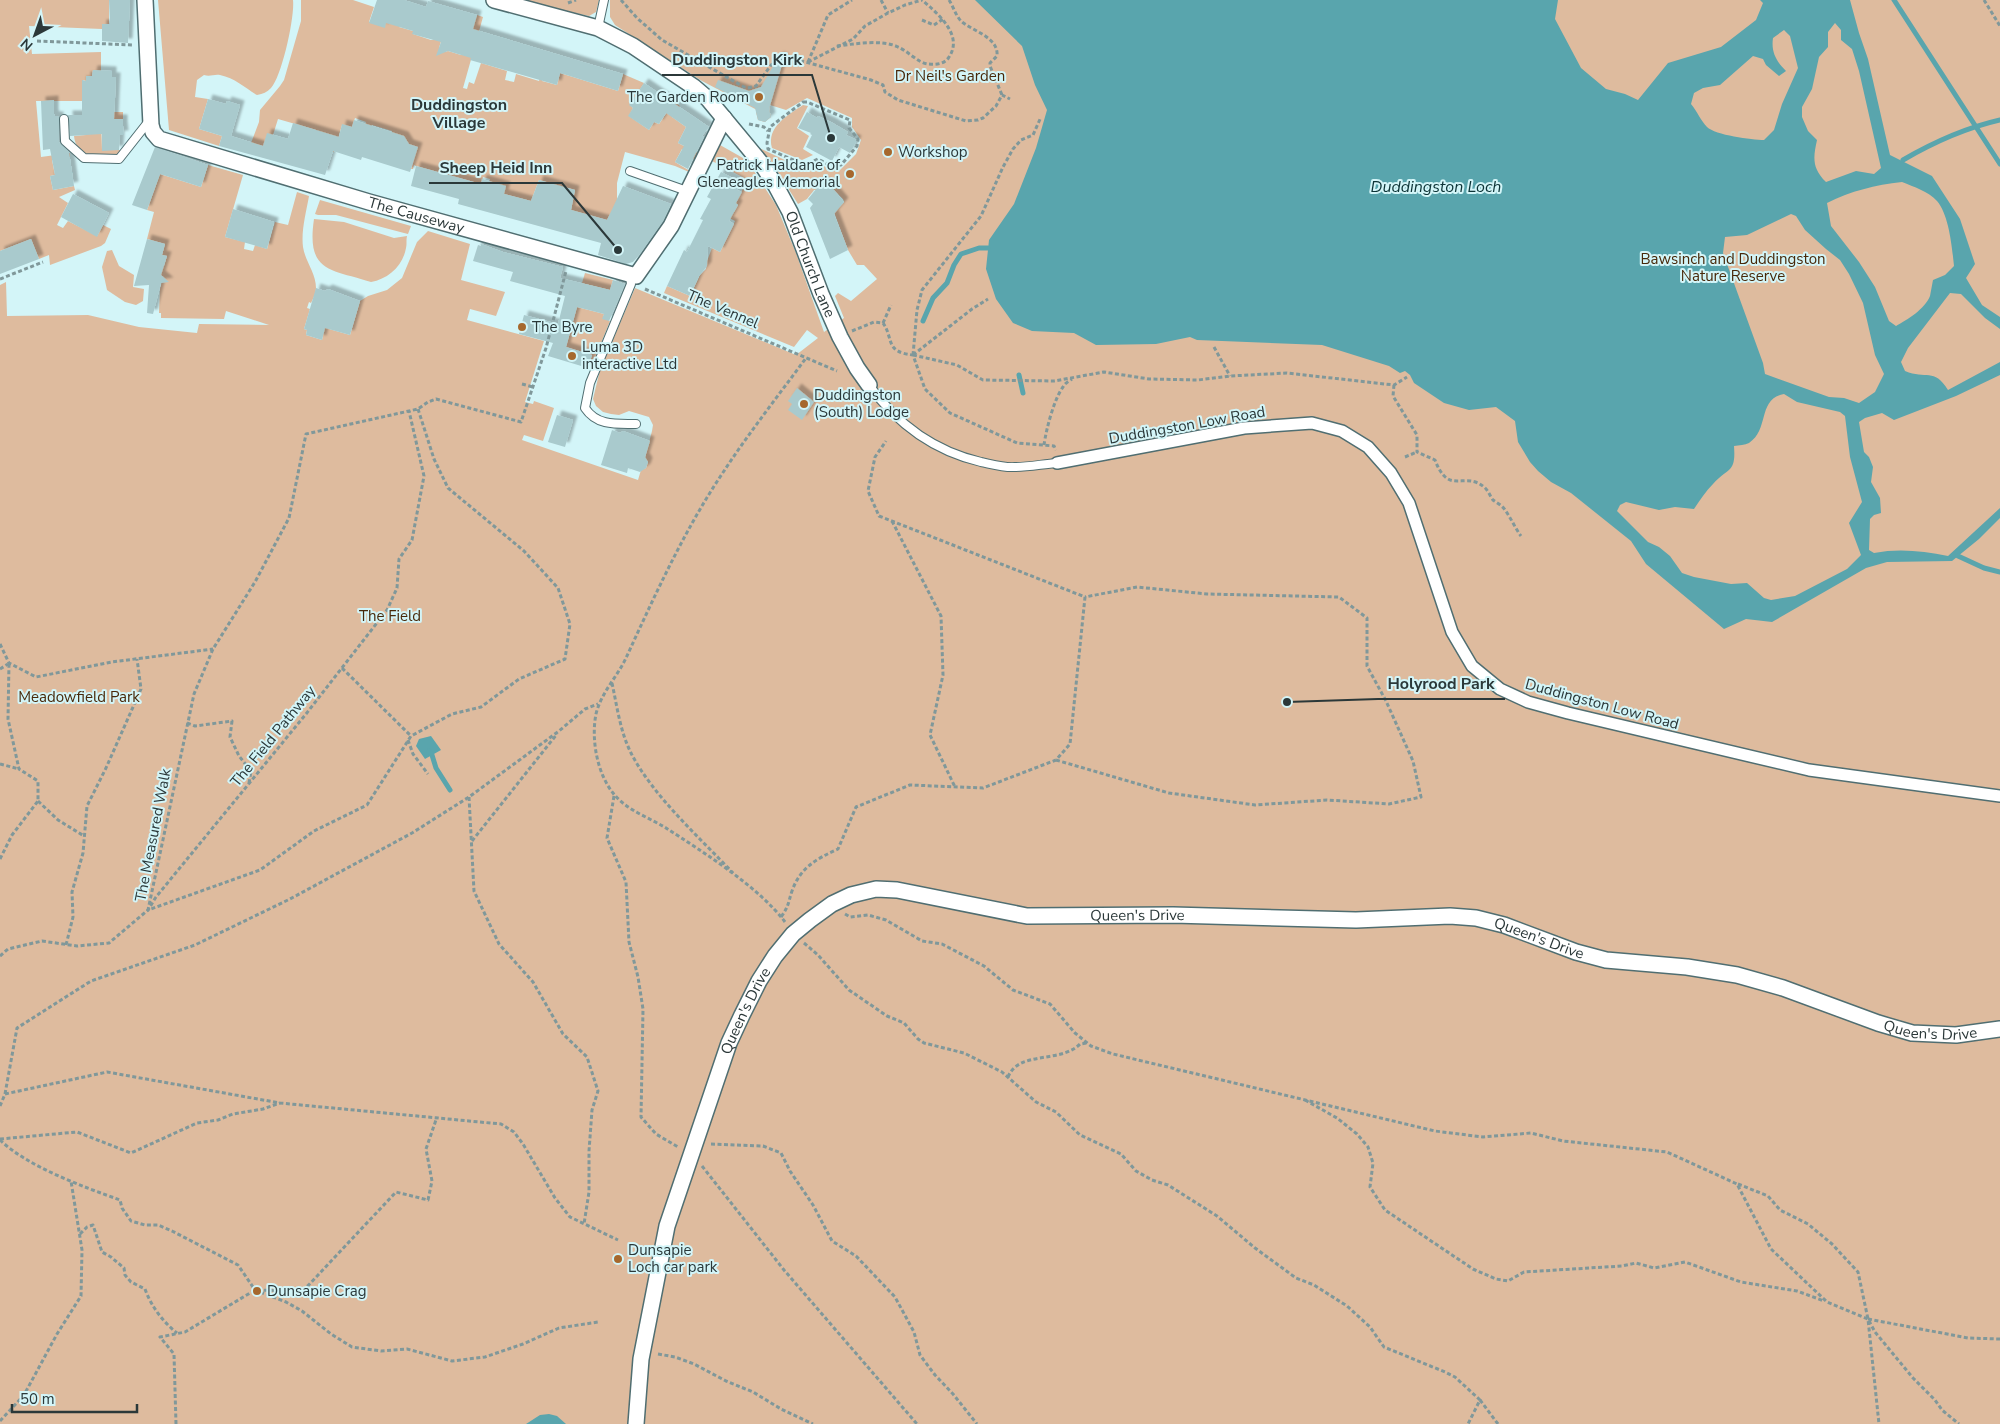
<svg xmlns="http://www.w3.org/2000/svg" width="2000" height="1424" font-family="'Nunito Sans',sans-serif">
  <style>
    .green { fill: #debb9e }
    .water { fill: #59a5ad; fill-rule: evenodd }
    .lines { fill: none; stroke-linecap: round; stroke-linejoin: round }
    .stream { stroke: #59a5ad; stroke-width: 5 }
    .building { fill: #a9cacd; filter: url(#shadow) }
    .service-casing { stroke: #506e71; stroke-width: 10 }
    .pedestrian-casing { stroke: #506e71; stroke-width: 14 }
    .minor-casing { stroke: #506e71; stroke-width: 18 }
    .path { stroke: #80989a; stroke-width: 3; stroke-dasharray: 4 2.5; stroke-linecap: butt }
    .service { stroke: #fff; stroke-width: 8 }
    .pedestrian { stroke: #fff; stroke-width: 11 }
    .minor { stroke: #fff; stroke-width: 15 }
    .poi-dot { fill: #a6682d; stroke: #d3f5f8; stroke-width: 2 }
    .labels { text-anchor: middle; stroke-width: 4; stroke-linejoin: round; paint-order: stroke }
    .park-label { font-size: 15px; fill: #482809; stroke: #d3f5f8 }
    .poi-label { font-size: 15px; fill: #2b3839; stroke: #d3f5f8; text-anchor: start }
    .street-label { font-size: 15px; fill: #2b3839; stroke: #d3f5f8 }
    .neighbourhood-label { font-size: 16px; font-weight: bold; fill: #2b3839; stroke: #d3f5f8 }
    .water-label { font-size: 16px; font-style: italic; fill: #0c3336; stroke: #d3f5f8 }
    .leader { fill: none; stroke: #2b3839; stroke-width: 2 }
    .callout-dot { fill: #2b3839; stroke: #d3f5f8; stroke-width: 2 }
    .callout-label { font-size: 16px; text-anchor: middle; font-weight: bold; fill: #2b3839; stroke: #d3f5f8; stroke-width: 4; stroke-linejoin: round; paint-order: stroke }
  </style>
  <defs>
    <filter id="shadow"><feDropShadow dx="4.5" dy="-4.5" stdDeviation="1" flood-color="#0004"/></filter>
  </defs>
  <rect width="100%" height="100%" fill="#d3f5f8"/>
  <g class="green">
    <path d="M0,0H109V24H102V29L29,26L32,54L101,52V71L93,70L92,76H86V81L83,80L92,101H36L41,157L70,153V157L52,160L55,175L50,176L53,190L74,186L75,190L59,197L68,203L57,225L63,228L68,221L97,236L103,225L111,229L105,243L101,246L50,265L49,255L39,259L31,239L0,251Z"/>
    <path d="M158,0H293C295,16 282,76 271,88C267,92 263,94 257,95C245,88 235,78 220,75C214,74 210,77 204,75L197,80L195,97L208,99L199,129L222,136L219,146L169,130Z"/>
    <path d="M301,0H353L374,7L369,22L389,12L400,21L399,27L413,31V34L431,40L442,38L439,48L445,52L448,51L461,55L477,15L483,17L463,88L467,89L469,82L474,84L481,63L507,71L505,80L514,82L516,74L539,81L548,52L542,81L557,85L560,73L618,91L623,74L644,83L630,105L633,108L629,116L649,130L654,122L659,124L674,102L680,106L672,117L686,127L678,143L698,153L706,138L696,161L682,149L675,162L690,171L689,172L675,166L625,152L617,183V204L607,220L571,210L575,190L568,188L544,189L546,182L539,180L531,201L504,194L484,201L490,179L483,177L481,184L416,166L414,165L413,169H411L417,147L390,139L392,131L372,125L370,132L363,130L366,122L355,118L352,127L342,125L334,152L313,141L316,130L278,119L273,135L263,146L251,143L259,122L260,110L280,86L284,80L301,21Z"/>
    <path d="M516,0H599L596,12L589,16Z"/>
    <path d="M610,0H2000V1424H0V285L6,282L7,316L88,315L139,327L197,333L199,324L269,325L226,311L224,319L161,318V313H159L160,289L163,277L157,272L159,265L164,266L167,256L162,255L165,244L147,239L154,212L147,210L160,174L201,187L208,165L243,175L225,237L245,242L244,249L253,251L255,245L267,249L275,222L288,225L297,192L309,196C306,213 301,231 303,247C305,261 316,273 316,288C316,293 313,299 311,303L309,302L307,308L310,309L304,329L307,330L306,335L322,340L323,335L319,334L324,317L329,329L350,335L360,301L368,296L387,290L402,278L417,242L428,231L470,244L461,280L505,292L496,316L470,309L467,320L544,341L525,402L533,404L534,401L554,408L543,441L524,435L522,440L638,480L641,470L646,468L648,462L645,458L652,431L653,425L649,417L629,411L619,415L611,414L603,412L596,406L593,399L600,370L635,288L796,355L818,338L807,330L794,347L664,293L667,286L690,296L700,275L706,269L707,261L712,248L720,252L735,221L714,210L734,212L738,205L735,203L748,180L712,161L720,145L743,158L752,168L776,205L796,253L824,332L844,318L835,296L838,293L851,301L877,279L864,265H857L848,250L834,212L844,202L843,199L832,188L814,190L807,199L798,204L771,161L757,147L804,169L818,163L830,169L840,170L856,154L861,140L852,127V118L807,98L786,110L770,105L769,109L771,117L765,122L758,120L756,112L757,110L702,81L615,25L610,17Z"/>
    <path d="M803,105L808,106L797,128L809,136L803,149L813,155L802,160L772,148C766,127 788,115 803,105Z"/>
    <path d="M87,112H123V119L101,120L102,150H121V154C102,155 77,162 74,136L86,135Z"/>
    <path d="M320,200L411,226L408,234L404,233L336,215H318L315,214Z"/>
    <path d="M314,219L344,222L394,238L407,236C406,241 407,244 406,248C403,266 388,279 371,282C331,269 306,273 314,219Z"/>
    <path d="M112,250L119,266L134,275L133,287L144,289L143,301L136,305L125,302L107,290L102,267L107,251Z"/>
    <path d="M585,273L613,280L610,290L582,283Z"/>
    <path d="M577,307L604,314L603,318L610,321L591,368H588L592,355L566,347Z"/>
  </g>
  <g class="water">
    <path d="M975,0H1558L1555,19L1581,68L1606,89L1625,94L1638,100L1668,63L1721,47L1756,20L1763,3L1760,0H1850L1859,33L1868,59L1890,155L1932,176L1960,219L1975,264L1966,278L1982,305L2000,317V329L1985,318L1961,294L1950,293L1908,348L1901,362L1905,371C1926,380 1934,367 1948,390L2000,362V375L1956,396L1894,420L1882,413L1865,418L1859,422L1864,452L1869,457L1873,467L1871,482L1880,498L1881,513L1874,515L1870,519L1869,550L1874,553C1899,548 1923,551 1948,556L2000,508V518L1979,539L1952,561L1887,562L1866,568L1772,622L1746,619L1724,629L1646,564L1631,541L1571,493L1551,482L1538,471L1530,462L1518,442L1515,421L1496,407L1469,410L1444,403L1414,383L1410,375L1405,371L1400,373L1389,366L1322,345L1197,340L1190,337L1156,344L1096,345L1074,333L1032,331L1013,323L996,299L986,269L989,240L1014,204L1036,148L1047,110L1035,85L1022,46ZM1835,23L1841,30V40L1852,49L1859,71L1881,168L1874,174L1856,171L1826,182C1812,168 1813,158 1817,140L1808,131L1802,117V107L1812,89L1819,57L1828,47V32ZM1784,30L1790,36L1798,68L1782,104L1774,130L1764,140C1752,140 1715,135 1707,127C1701,121 1697,111 1691,104L1694,93L1703,88L1720,85L1753,56L1763,59L1766,65L1779,76L1786,71C1776,61 1771,52 1773,38ZM1902,182C1914,187 1928,191 1937,201C1949,215 1952,247 1954,266L1945,275L1933,280C1932,285 1931,291 1930,296C1925,309 1907,320 1896,326L1889,321L1875,287L1859,262L1831,226L1827,203C1851,191 1875,185 1902,182ZM1791,214L1796,216L1805,230L1826,249L1840,260L1849,274L1863,303L1875,355L1884,374L1875,392L1859,403L1844,398L1829,397L1765,374L1763,363L1723,253L1725,237L1747,235ZM1784,394L1797,402L1840,412L1845,416L1850,457L1862,502L1849,523L1861,555L1847,569L1795,596L1771,600L1764,598L1747,583L1731,584L1694,577L1682,573L1670,556L1659,547L1648,542L1617,511L1620,505L1626,502L1659,510L1675,507L1694,509C1700,500 1706,491 1713,484C1729,467 1736,473 1734,446C1739,445 1745,445 1749,443C1770,429 1757,399 1784,394Z"/>
    <path d="M431,736L441,750L425,759L416,746L419,739Z"/>
    <path d="M549,1414L557,1416L566,1424H526L540,1415Z"/>
  </g>
  <g class="lines">
    <g class="stream">
      <path d="M1894,0L2000,164"/>
      <path d="M1903,160C1934,142 1965,128 2000,120"/>
      <path d="M923,321L933,298L947,283L954,265L961,254L979,248H988"/>
      <path d="M1019,375L1023,393"/>
      <path d="M1958,556L1984,568L2000,572"/>
      <path d="M429,751L432,755L436,768L450,790"/>
    </g>
  </g>
  <g class="building">
    <path d="M109,0H130L128,43L102,41V24H110Z"/>
    <path d="M377,0H404L426,7L428,1L477,15L473,29L623,74L618,91L560,73L557,85L470,60L471,58L448,51L436,56L441,42L412,34L413,31L386,23L385,28L369,23Z"/>
    <path d="M779,56L784,58L769,109L771,117L765,122L758,120L755,108L715,87L718,80L749,91L761,87Z"/>
    <path d="M93,70L112,71V77H116L114,119H123V126L124,135H120L119,150L102,151V134L70,136L68,115H82V80L86,81V76H92Z"/>
    <path d="M644,83L709,127L702,136L704,137L688,169L675,162L684,146L678,143L686,127L666,113L659,124L654,122L649,130L628,116L633,108L629,105Z"/>
    <path d="M208,99L226,104L227,101L240,105L231,136L263,146L267,133L288,139L293,123L339,137L342,124L352,127L354,120L404,136L409,144L418,147L410,172L362,157L361,160L333,151L325,175L219,146L222,136L199,129Z"/>
    <path d="M54,100V114L55,116H59V142L69,152L74,186L53,190L50,176L55,175L50,149L43,150L41,101Z"/>
    <path d="M807,112L817,118L818,116L831,122L848,132L846,135L857,140L850,153L839,147L832,161L806,147L812,135L810,134L811,133L798,128Z"/>
    <path d="M155,147L208,165L201,187L160,174L147,210L132,205Z"/>
    <path d="M416,166L481,184L482,179L506,186L504,194L531,201L539,180L575,190L571,210L607,220L623,186L671,204L663,221L640,254L633,262L626,264L598,255L601,243L458,204L459,199L411,186Z"/>
    <path d="M721,172L741,182L737,190L742,192L736,203L738,205L729,221L734,224L720,252L708,246L707,266L699,276L690,296L667,286L684,250L687,252L703,220L700,219L711,199L707,197Z"/>
    <path d="M823,181L834,190L844,202L834,214L848,250L830,259L810,208L813,204L808,199Z"/>
    <path d="M73,194L109,213L97,237L61,217Z"/>
    <path d="M233,209L274,222L267,249L225,237Z"/>
    <path d="M31,239L39,259L0,274V251Z"/>
    <path d="M147,239L165,244L162,255L167,256L161,275L169,282L161,283L153,314L147,313L149,285L134,286Z"/>
    <path d="M481,244L503,252L563,267L560,278L610,290L613,280L625,284L609,321L602,319L604,314L577,307L566,347L592,355L588,368L548,356L553,343L519,334L524,315L558,324L565,296L510,281L513,272L473,261L478,245L481,246Z"/>
    <path d="M316,288L325,291L328,289L360,301L350,335L325,328L322,340L306,335L307,330L304,329Z"/>
    <path d="M797,388L814,402L802,420L788,410L792,404L788,401Z"/>
    <path d="M557,415L573,420L565,447L548,442Z"/>
    <path d="M612,430L620,433L623,431L650,441L645,457L648,462L646,468L640,472L628,468L627,473L601,465Z"/>
  </g>
  <g class="lines">
    <g class="service-casing">
      <g id="service">
        <path d="M598,28L604,0"/>
        <path d="M64,119L65,141L84,158L119,159L149,121"/>
        <path d="M630,171L687,191"/>
        <path d="M630,275L631,284L590,383L585,408C597,426 616,424 636,424"/>
        <path d="M869,385C897,424 934,451 981,462C991,464 1004,468 1015,467C1029,467 1043,464 1057,463"/>
      </g>
    </g>
    <g class="pedestrian-casing">
      <path id="pedestrian" d="M1057,463L1244,428L1312,423L1342,431L1368,447L1391,473L1409,503L1452,632L1472,666L1500,689L1528,702L1568,713L1809,770L2000,796"/>
    </g>
    <g class="minor-casing">
      <g id="minor">
        <path id="s1" d="M145,0L151,125L153,132L159,139L369,202L636,276L671,226L724,118"/>
        <path id="s2" d="M494,0L598,28L633,46L694,87L708,99L761,163L776,186L790,212L821,294L840,337L857,368L869,385"/>
        <path id="s3" d="M636,1424L641,1359L667,1226L729,1043L742,1015L759,981L775,956L793,934L810,920L832,904L851,895L876,889L897,890L1027,916L1173,915L1356,920L1450,916L1476,918L1504,925L1576,952L1606,960L1687,967L1737,975L1783,988L1878,1023L1912,1033L1956,1035L2000,1029"/>
      </g>
    </g>
    <g class="path">
      <path d="M621,0L637,18L662,40L744,87L748,88L756,86L771,65L778,61L791,58L871,80L883,85L885,92L898,100L966,121L978,120L983,118L996,106L1002,95L1010,99"/>
      <path d="M881,0L888,13"/>
      <path d="M949,0C953,6 956,16 961,21C972,31 999,37 997,56L990,63V66L1002,95"/>
      <path d="M1984,0L2000,26"/>
      <path d="M568,3L576,0"/>
      <path d="M922,20L934,25L943,19"/>
      <path d="M37,41L133,45"/>
      <path d="M837,46C854,44 882,39 898,47C908,51 918,63 928,64C936,65 945,64 949,57C964,35 937,13 922,0"/>
      <path d="M808,62L853,39L865,26L888,13L905,5L922,0"/>
      <path d="M808,62L828,15L852,0"/>
      <path d="M803,102H807L850,120L849,128L858,139L857,146L841,165L831,166L818,159L805,165L768,149L767,143L770,127Z"/>
      <path d="M749,124L764,127L768,131"/>
      <path d="M0,279L43,262"/>
      <path d="M645,289L837,371"/>
      <path d="M883,323L891,305"/>
      <path d="M852,331L874,322L883,323C894,338 884,352 913,355L925,389L950,413L1017,443L1054,446L1056,450"/>
      <path d="M1214,347L1230,376"/>
      <path d="M913,355L957,365L983,380L1054,381L1104,372L1149,379L1198,380L1230,376L1287,373L1394,385L1407,377"/>
      <path d="M913,355L917,310L922,290L981,216L1003,167L1013,149L1021,140L1033,135L1041,117"/>
      <path d="M913,355L972,309L988,299"/>
      <path d="M522,384L533,387"/>
      <path d="M1394,385L1393,396L1417,435V452L1435,460C1449,497 1464,470 1484,487C1488,490 1490,496 1493,500C1497,503 1502,505 1505,510C1511,518 1515,528 1521,536"/>
      <path d="M418,409L434,459L448,488L524,551L558,588L570,624L565,659L519,679L481,707L452,714L411,736L367,805L314,831L260,870L148,910L194,694L213,649L255,582L289,518L306,434L418,409L428,402L436,399L521,422L546,348L566,271"/>
      <path d="M1044,445C1046,430 1054,399 1063,387C1065,383 1069,381 1072,379"/>
      <path d="M1405,457L1417,452"/>
      <path d="M892,521L941,616L943,675L930,735L955,787"/>
      <path d="M0,644L9,663L36,677L112,662L213,649"/>
      <path d="M342,668L411,736"/>
      <path d="M0,669L8,664"/>
      <path d="M612,683C617,706 620,731 631,753C653,796 699,837 733,873"/>
      <path d="M187,723L195,726L232,721L230,737L239,756L251,771L249,783"/>
      <path d="M408,740L413,754L428,774"/>
      <path d="M1056,760L1169,793L1255,805L1327,800L1389,804L1421,797L1413,761L1386,701L1367,666V618L1339,597L1207,594L1137,587L1085,597"/>
      <path d="M0,764L19,769"/>
      <path d="M614,796L607,838L626,882L629,942L638,977L643,1009L641,1117L656,1134L678,1147"/>
      <path d="M469,797L474,891L499,944L533,982L563,1034L587,1057L598,1091L592,1110L589,1151V1192L584,1224"/>
      <path d="M38,801L58,820L84,836"/>
      <path d="M472,841L557,734"/>
      <path d="M0,859L12,835L38,801V781L19,769L8,719L9,663"/>
      <path d="M845,914L850,917L868,915L886,920L922,941L942,944L984,966L1013,990L1050,1004L1075,1033L1091,1046L1113,1054L1435,1131L1483,1137L1531,1133L1563,1141L1667,1152L1737,1184L1771,1249L1827,1302L1868,1319L1879,1424"/>
      <path d="M781,917C789,906 788,903 792,891C800,868 816,859 838,849L856,807L910,785L983,788L1056,760L1070,744L1085,597L879,516L868,491L875,457L886,441"/>
      <path d="M785,922C759,887 703,852 666,828C648,817 626,810 613,793C597,773 591,739 596,714C601,693 617,677 626,658C655,595 684,531 722,474C748,434 778,396 806,358"/>
      <path d="M804,943L818,955L849,990L887,1016L904,1023L918,1039L924,1043L964,1053L1002,1072L1036,1102L1056,1112L1080,1135L1121,1154L1136,1171L1152,1180L1168,1185L1217,1216L1255,1248L1296,1278L1314,1285L1347,1306L1370,1327L1384,1347L1445,1372L1455,1377L1480,1400L1468,1424"/>
      <path d="M66,945L73,917L72,892L83,853L87,806L106,768L141,689L137,659"/>
      <path d="M0,956L8,949L42,941L77,946L109,943L148,910L156,897L306,714L387,610L397,588L399,559L412,540L424,476L409,411"/>
      <path d="M1008,1077C1019,1050 1060,1064 1080,1044L1087,1043"/>
      <path d="M5,1094L107,1072L280,1103L501,1124L514,1132L523,1144L555,1198L570,1217L618,1240"/>
      <path d="M1305,1100L1337,1118L1357,1134L1368,1147L1373,1163L1370,1187L1385,1210L1473,1269L1496,1279L1508,1281L1524,1272L1622,1266L1636,1263L1654,1268L1685,1262L1741,1282L1797,1291L1824,1301"/>
      <path d="M0,1106L5,1094L17,1028L91,981L195,945L290,899L412,833L469,797L559,731L585,709L598,704"/>
      <path d="M0,1139L77,1132L131,1153L197,1123L218,1120L233,1114L263,1109L280,1103"/>
      <path d="M0,1140C28,1167 84,1187 120,1200L122,1208L131,1221L145,1225H158L172,1231L238,1265L255,1290L286,1302L302,1311L331,1334L352,1347L381,1351L407,1349L452,1361L485,1357L523,1344L559,1328L598,1322"/>
      <path d="M711,1144L763,1146L781,1153L790,1171L813,1205L832,1241L856,1256L895,1297L914,1332L920,1355L935,1375L953,1394L977,1424"/>
      <path d="M702,1166L784,1270L917,1424"/>
      <path d="M1738,1184L1768,1196L1780,1210L1808,1224L1832,1244L1858,1272L1868,1319L1875,1332L1913,1378L1935,1400L1942,1410L1959,1424"/>
      <path d="M80,1234L87,1227L93,1225L102,1252L111,1257L124,1268L125,1275L131,1282L145,1289C151,1306 163,1322 177,1333"/>
      <path d="M1868,1319L1968,1338L2000,1339"/>
      <path d="M658,1354L675,1357L694,1364L726,1381L753,1392L781,1409L813,1424"/>
      <path d="M1480,1400L1498,1424"/>
      <path d="M0,1421L24,1395L57,1334L81,1296L82,1250L71,1181"/>
      <path d="M176,1424L174,1354L160,1337L185,1332L255,1290L303,1291L396,1192L428,1200L432,1181L426,1149L437,1117"/>
    </g>
    <use href="#service" class="service"/>
    <use href="#pedestrian" class="pedestrian"/>
    <use href="#minor" class="minor"/>
  </g>
  <g class="poi-dot">
    <circle cx="759" cy="97" r="5"/>
    <circle cx="888" cy="152" r="5"/>
    <circle cx="850" cy="174" r="5"/>
    <circle cx="522" cy="327" r="5"/>
    <circle cx="572" cy="356" r="5"/>
    <circle cx="804" cy="404" r="5"/>
    <circle cx="618" cy="1259" r="5"/>
    <circle cx="257" cy="1291" r="5"/>
  </g>
  <g class="labels">
    <g class="park-label">
      <text x="950" y="81">Dr Neil's Garden</text>
      <text x="1733" y="264">Bawsinch and Duddingston<tspan x="1733" dy="17">Nature Reserve</tspan></text>
      <text x="390" y="621">The Field</text>
      <text x="79" y="702">Meadowfield Park</text>
    </g>
    <g class="poi-label">
      <text x="749" y="102" text-anchor="end">The Garden Room</text>
      <text x="898" y="157">Workshop</text>
      <text x="840" y="170" text-anchor="end">Patrick Haldane of<tspan x="840" dy="17">Gleneagles Memorial</tspan></text>
      <text x="532" y="332">The Byre</text>
      <text x="582" y="352">Luma 3D<tspan x="582" dy="17">interactive Ltd</tspan></text>
      <text x="814" y="400">Duddingston<tspan x="814" dy="17">(South) Lodge</tspan></text>
      <text x="628" y="1255">Dunsapie<tspan x="628" dy="17">Loch car park</tspan></text>
      <text x="267" y="1296">Dunsapie Crag</text>
    </g>
    <g class="street-label">
      <text dy="5" stroke="none"><textPath href="#s1" startOffset="410">The Causeway</textPath></text>
      <text dy="5" stroke="none"><textPath href="#s2" startOffset="435">Old Church Lane</textPath></text>
      <text transform="translate(723 309) rotate(23)" y="5">The Vennel</text>
      <text transform="translate(1187 425) rotate(-10)" y="5">Duddingston Low Road</text>
      <text transform="translate(1602 704) rotate(15)" y="5">Duddingston Low Road</text>
      <text transform="translate(273 736) rotate(-51)" y="5">The Field Pathway</text>
      <text transform="translate(153 835) rotate(-79)" y="5">The Measured Walk</text>
      <text dy="5" stroke="none"><textPath href="#s3" startOffset="881">Queen's Drive</textPath></text>
      <text dy="5" stroke="none"><textPath href="#s3" startOffset="1286">Queen's Drive</textPath></text>
      <text dy="5" stroke="none"><textPath href="#s3" startOffset="430">Queen's Drive</textPath></text>
      <text dy="5" stroke="none"><textPath href="#s3" startOffset="1691">Queen's Drive</textPath></text>
    </g>
    <g class="neighbourhood-label">
      <text x="459" y="110">Duddingston<tspan x="459" dy="18">Village</tspan></text>
    </g>
    <g class="water-label">
      <text x="1436" y="192">Duddingston Loch</text>
    </g>
  </g>
  <path class="leader" d="M831 138L812 75H662M618 250L562 183H429M1287 702L1378 699H1505"/>
  <g class="callout-dot">
    <circle cx="831" cy="138" r="5"/>
    <circle cx="618" cy="250" r="5"/>
    <circle cx="1287" cy="702" r="5"/>
  </g>
  <g class="callout-label">
    <text x="737" y="65">Duddingston Kirk</text>
    <text x="496" y="173">Sheep Heid Inn</text>
    <text x="1441" y="689">Holyrood Park</text>
  </g>
  <g transform="translate(35 35) rotate(221)" stroke="#d3f5f8" stroke-width="4" paint-order="stroke">
  <path d="M0-4L9 19L0 12L-9 19Z" fill="#2b3839"/>
  <text y="-8" font-size="14" font-weight="bold" text-anchor="middle" fill="#2b3839">N</text>
  </g>
  <path d="M12 1404v8h125v-8" fill="none" stroke="#2b3839" stroke-width="2.5"/>
  <text x="20" y="1404" font-size="15" fill="#2b3839" stroke="#d3f5f8" stroke-width="4" paint-order="stroke">50 m</text>
</svg>
